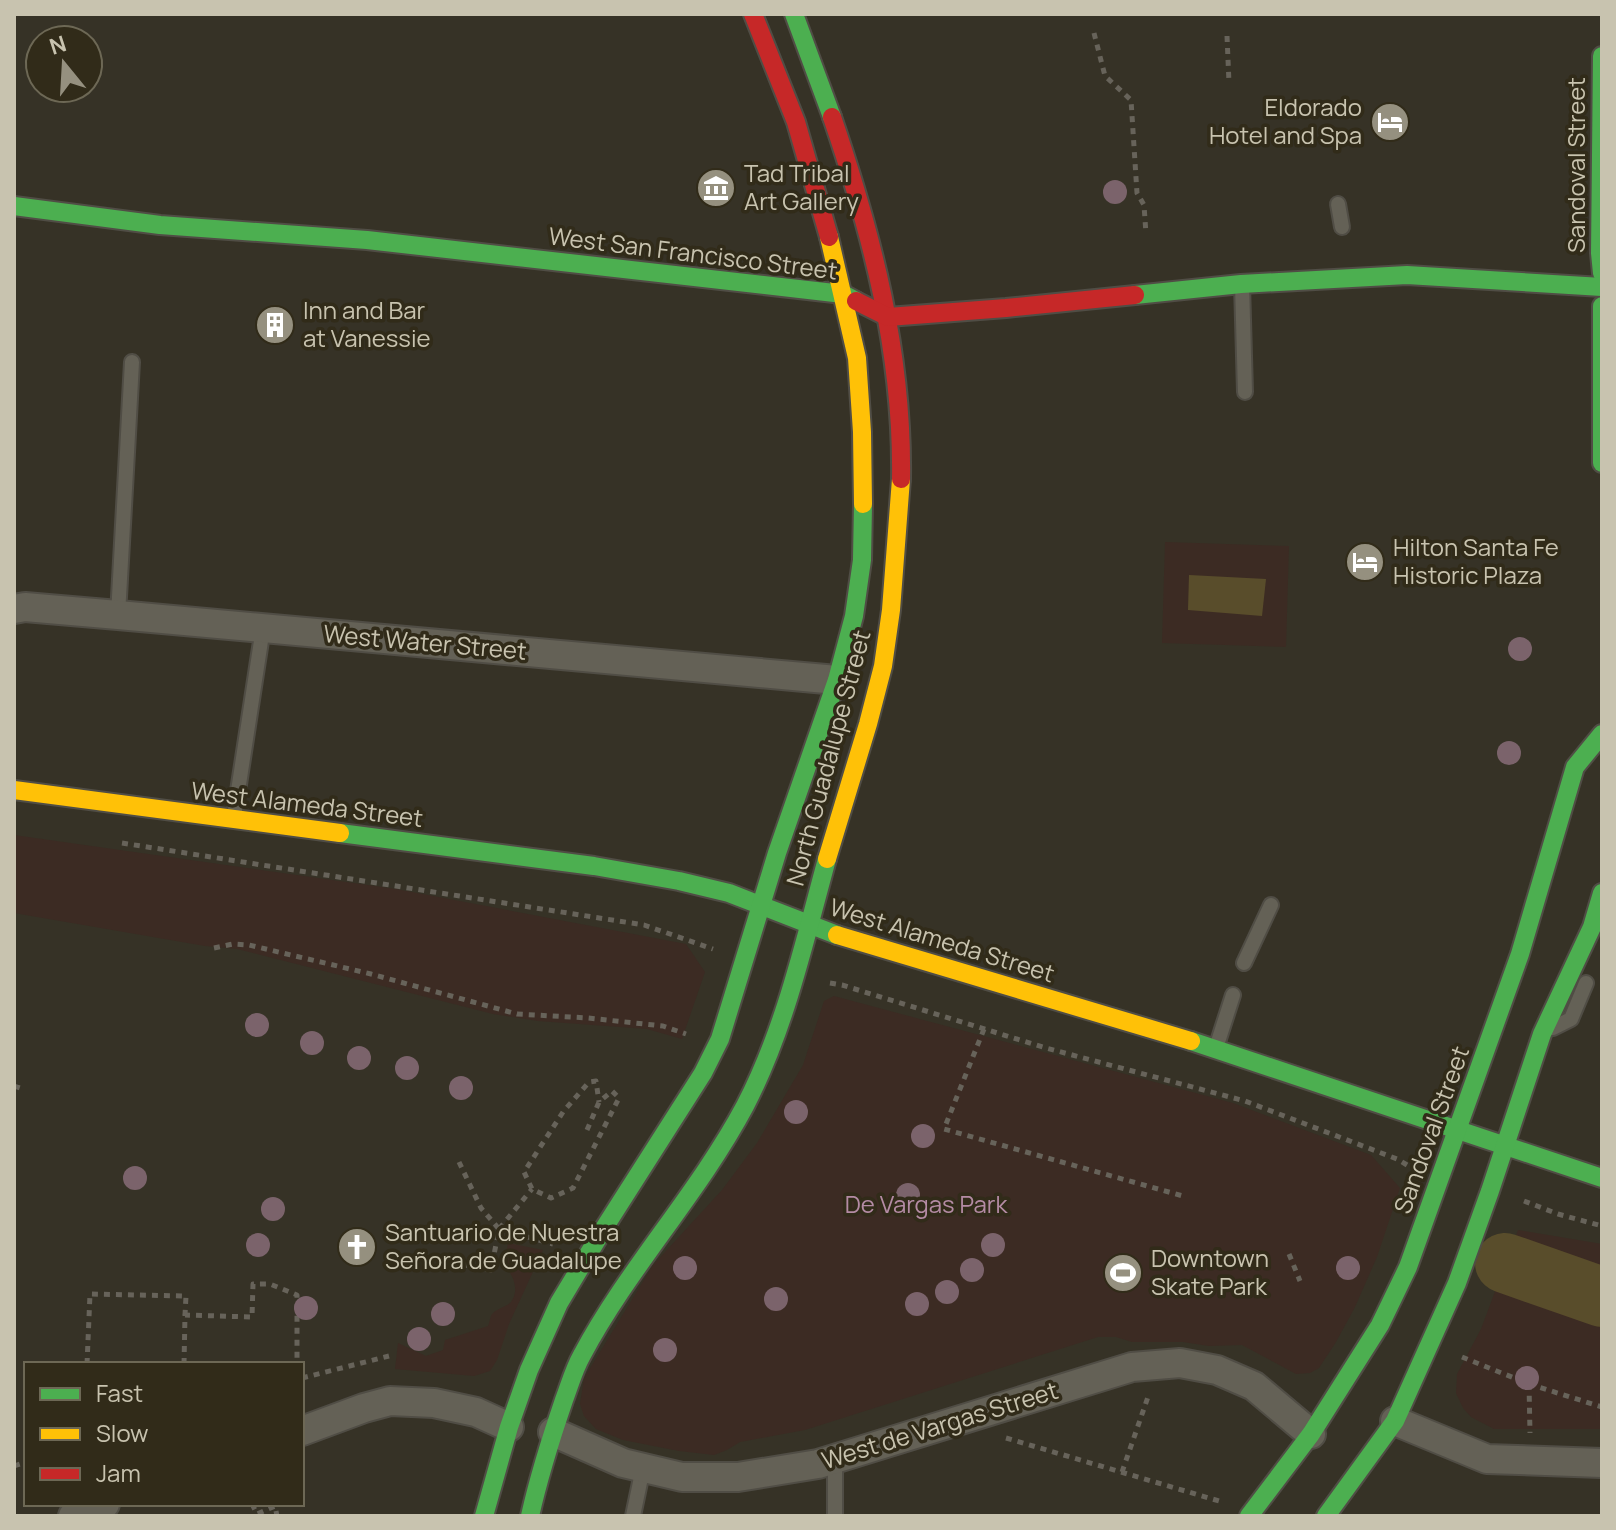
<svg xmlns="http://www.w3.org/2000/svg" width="1616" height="1530" font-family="Manrope,sans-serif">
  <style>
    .green { fill: #3c2b23 }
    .water { fill: #594d2b }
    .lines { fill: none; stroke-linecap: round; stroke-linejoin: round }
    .river { stroke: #594d2b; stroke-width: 60 }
    .lane-casing { stroke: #504d45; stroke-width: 18 }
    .street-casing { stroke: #504d45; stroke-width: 32 }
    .fast-casing { stroke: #504d45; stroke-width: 22 }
    .slow-casing { stroke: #504d45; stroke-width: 22 }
    .jam-casing { stroke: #504d45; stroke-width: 22 }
    .path { stroke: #67635a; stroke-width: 5; stroke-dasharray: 6 6; stroke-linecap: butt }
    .lane { stroke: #646156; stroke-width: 14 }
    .street { stroke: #646156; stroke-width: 28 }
    .fast { stroke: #4caf50; stroke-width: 18 }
    .slow { stroke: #ffc107; stroke-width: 18 }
    .jam { stroke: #c62828; stroke-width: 18 }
    .tree { fill: #7b636b }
    .labels { text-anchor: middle; stroke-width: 7; stroke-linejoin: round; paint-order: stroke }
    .poi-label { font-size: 24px; fill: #c8c3af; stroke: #312b19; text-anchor: start }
    .street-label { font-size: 24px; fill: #c8c3af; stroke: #312b19 }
    .park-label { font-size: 24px; fill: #b48ba4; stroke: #312b19 }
  </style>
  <rect width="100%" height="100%" fill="#363226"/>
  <g class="green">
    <path d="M1165,542L1289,546L1286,647L1162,643Z"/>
    <path d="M14,835L396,889L686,944L705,972L682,1039L647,1029L538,1021L493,1014L237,949L205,946L14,913Z"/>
    <path d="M834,996L1233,1103L1371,1155L1400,1188L1377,1257L1355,1307L1336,1342L1319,1368L1310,1373L1296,1374L1242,1345L1209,1346L1183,1342H1132L1116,1337H1098L805,1430L740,1442L727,1450L714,1455L679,1451L623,1440L596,1429L584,1416L580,1404L584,1378L653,1265L722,1190L757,1143L803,1065L824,1001Z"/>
    <path d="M1518,1230L1602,1244V1429H1494L1471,1417L1463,1408L1456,1393L1457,1374L1481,1329Z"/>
    <path d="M508,1243L543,1250L509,1324L497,1360L490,1371L474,1376L395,1369L398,1343L426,1356L443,1350L445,1340L488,1326C490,1321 490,1316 493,1313C498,1308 506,1307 511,1302C520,1290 513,1274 504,1265Z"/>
  </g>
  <path class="water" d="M1189,575L1266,579L1262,616L1188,610Z"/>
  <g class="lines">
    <path class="river" d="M1505,1263L1602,1297"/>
    <g class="lane-casing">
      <g id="lane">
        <path d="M1338,204L1342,227"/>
        <path d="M1242,284L1245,392"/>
        <path d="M118,615L132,362"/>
        <path d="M234,817L263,628"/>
        <path d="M1244,963L1271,905"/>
        <path d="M1553,1028L1571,1019L1586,983"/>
        <path d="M1216,1048L1233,995"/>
        <path d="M633,1516L643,1468"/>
        <path d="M835,1516V1458"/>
      </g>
    </g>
    <g class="street-casing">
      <g id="street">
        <path d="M14,609L25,607L118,615L837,680"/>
        <path d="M1395,1421L1487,1459L1602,1463"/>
        <path d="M302,1431L364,1408L390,1401L434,1403L476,1412L509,1427"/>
        <path d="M553,1432L623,1463L682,1477H738L818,1464L1132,1367L1180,1363L1217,1370L1254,1386L1311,1434"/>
        <path d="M73,1516L105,1504"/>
      </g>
    </g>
    <g class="fast-casing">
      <g id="fast">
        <path d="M794,14L832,117"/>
        <path d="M1602,56L1600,253L1602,273"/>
        <path d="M14,206L160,225L367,240L843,294L856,301"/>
        <path d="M1135,295L1241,284L1407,275L1602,287"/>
        <path d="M1602,306V463"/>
        <path d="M340,833L594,866L679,881L729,893L837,935"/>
        <path d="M1191,1041L1602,1178"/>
        <path d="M484,1516L509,1427L529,1370L559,1303L601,1233L703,1073L720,1039L777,853L837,680L854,616L862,560L863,504"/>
        <path d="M530,1516C539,1476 551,1438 564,1400C570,1384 574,1369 582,1355C629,1267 698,1194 745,1106C785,1029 804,943 827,859"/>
        <path d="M1249,1516L1311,1434L1380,1325L1408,1267L1520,954L1575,767L1602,734"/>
        <path d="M1326,1516L1395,1421L1457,1283L1490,1191L1542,1034L1592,927L1602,893"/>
      </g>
    </g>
    <g class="slow-casing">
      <g id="slow">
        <path d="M829,237L857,358L862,432L863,504"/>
        <path d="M14,790L340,833"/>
        <path d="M827,859L868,724L883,666L891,610L901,479"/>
        <path d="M837,935L1191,1041"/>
      </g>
    </g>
    <g class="jam-casing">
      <g id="jam">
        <path d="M753,14L796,122L829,237"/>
        <path d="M832,117C872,234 903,354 901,479"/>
        <path d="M856,301L888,317L1006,308L1135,295"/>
      </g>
    </g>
    <g class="path">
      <path d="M1094,33L1105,76L1131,100L1137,193L1144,205L1146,234"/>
      <path d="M1227,36L1229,83"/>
      <path d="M122,843L644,925L713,949"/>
      <path d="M214,948L233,944L249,945L371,974L517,1014L588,1018L663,1026L686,1034"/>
      <path d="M830,983L842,985L1046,1048L1245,1101L1397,1159L1407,1165"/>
      <path d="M984,1029L944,1129L1183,1196"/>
      <path d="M14,1086L20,1088"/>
      <path d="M587,1130L599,1102L612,1091L619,1098L573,1188L551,1198L532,1189L524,1172L563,1112L589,1082L596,1081L599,1102"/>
      <path d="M459,1162L481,1208L499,1229L553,1244"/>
      <path d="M1524,1201L1558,1214L1602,1226"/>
      <path d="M1289,1254L1300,1281"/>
      <path d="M450,1262L491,1270L499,1229L532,1189"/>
      <path d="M1462,1357L1529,1384L1530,1433"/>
      <path d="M87,1364L90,1294L186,1296L185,1315"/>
      <path d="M184,1364L185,1315L252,1317L253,1284H270L297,1295V1364"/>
      <path d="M302,1378L389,1356"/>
      <path d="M1529,1384L1602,1407"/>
      <path d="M1006,1438L1219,1501"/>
      <path d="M14,1466L26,1462"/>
      <path d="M1122,1472L1149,1394"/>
      <path d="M252,1504L257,1514L275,1506L277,1516"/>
    </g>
    <use href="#lane" class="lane"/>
    <use href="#street" class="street"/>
    <use href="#fast" class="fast"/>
    <use href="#slow" class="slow"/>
    <use href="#jam" class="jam"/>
  </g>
  <g class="tree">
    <circle cx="1115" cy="192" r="12"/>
    <circle cx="1520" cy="649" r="12"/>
    <circle cx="1509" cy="753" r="12"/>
    <circle cx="257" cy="1025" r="12"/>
    <circle cx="312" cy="1043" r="12"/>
    <circle cx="359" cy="1058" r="12"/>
    <circle cx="407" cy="1068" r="12"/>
    <circle cx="461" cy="1088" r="12"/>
    <circle cx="796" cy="1112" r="12"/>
    <circle cx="923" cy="1136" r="12"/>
    <circle cx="135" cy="1178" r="12"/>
    <circle cx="908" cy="1195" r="12"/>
    <circle cx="273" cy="1209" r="12"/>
    <circle cx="258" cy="1245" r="12"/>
    <circle cx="993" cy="1245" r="12"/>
    <circle cx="685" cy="1268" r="12"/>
    <circle cx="1348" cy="1268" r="12"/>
    <circle cx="972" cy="1270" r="12"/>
    <circle cx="947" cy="1292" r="12"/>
    <circle cx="776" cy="1299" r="12"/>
    <circle cx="917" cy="1304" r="12"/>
    <circle cx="306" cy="1308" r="12"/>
    <circle cx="443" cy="1314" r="12"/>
    <circle cx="419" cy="1339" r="12"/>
    <circle cx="665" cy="1350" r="12"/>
    <circle cx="1527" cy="1378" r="12"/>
  </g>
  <defs>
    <g id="hotel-disc" transform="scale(2)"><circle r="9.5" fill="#95907f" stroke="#312b19"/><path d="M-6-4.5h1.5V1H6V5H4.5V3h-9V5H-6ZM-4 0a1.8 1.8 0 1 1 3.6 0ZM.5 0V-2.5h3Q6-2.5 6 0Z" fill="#fff"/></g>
    <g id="museum-disc" transform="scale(2)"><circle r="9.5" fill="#95907f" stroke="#312b19"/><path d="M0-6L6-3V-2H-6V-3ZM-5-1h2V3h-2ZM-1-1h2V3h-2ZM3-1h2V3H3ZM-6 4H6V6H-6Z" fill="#fff"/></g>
    <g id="building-disc" transform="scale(2)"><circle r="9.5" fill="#95907f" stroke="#312b19"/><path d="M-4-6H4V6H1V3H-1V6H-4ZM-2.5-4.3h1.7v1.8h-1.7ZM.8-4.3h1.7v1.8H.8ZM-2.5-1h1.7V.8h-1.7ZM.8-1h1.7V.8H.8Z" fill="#fff"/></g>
    <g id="church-disc" transform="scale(2)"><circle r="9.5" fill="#95907f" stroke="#312b19"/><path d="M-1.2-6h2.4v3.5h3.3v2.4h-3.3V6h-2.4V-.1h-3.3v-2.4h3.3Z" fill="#fff"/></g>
    <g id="stadium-disc" transform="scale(2)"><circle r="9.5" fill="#95907f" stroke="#312b19"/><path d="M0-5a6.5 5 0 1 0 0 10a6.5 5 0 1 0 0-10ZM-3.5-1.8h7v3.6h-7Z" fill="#fff"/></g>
  </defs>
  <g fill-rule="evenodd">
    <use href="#hotel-disc" x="1390" y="122"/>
    <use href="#museum-disc" x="716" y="188"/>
    <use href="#building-disc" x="275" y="325"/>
    <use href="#hotel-disc" x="1365" y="562"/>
    <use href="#church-disc" x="357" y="1247"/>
    <use href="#stadium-disc" x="1123" y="1273"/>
  </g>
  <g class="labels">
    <g class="poi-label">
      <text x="1362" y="116" text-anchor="end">Eldorado<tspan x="1362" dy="28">Hotel and Spa</tspan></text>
      <text x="744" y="182">Tad Tribal<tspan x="744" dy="28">Art Gallery</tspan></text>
      <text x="303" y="319">Inn and Bar<tspan x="303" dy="28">at Vanessie</tspan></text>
      <text x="1393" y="556">Hilton Santa Fe<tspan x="1393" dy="28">Historic Plaza</tspan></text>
      <text x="385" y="1241">Santuario de Nuestra<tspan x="385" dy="28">Señora de Guadalupe</tspan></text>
      <text x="1151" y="1267">Downtown<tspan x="1151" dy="28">Skate Park</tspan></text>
    </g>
    <g class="street-label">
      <text transform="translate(1577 165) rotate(-90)" y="8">Sandoval Street</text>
      <text transform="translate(693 254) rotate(7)" y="8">West San Francisco Street</text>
      <text transform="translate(425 643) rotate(5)" y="8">West Water Street</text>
      <text transform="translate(829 758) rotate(-75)" y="8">North Guadalupe Street</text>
      <text transform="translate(307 805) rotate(7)" y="8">West Alameda Street</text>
      <text transform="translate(942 941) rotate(17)" y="8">West Alameda Street</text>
      <text transform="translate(1432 1130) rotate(-70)" y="8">Sandoval Street</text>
      <text transform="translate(940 1426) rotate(-17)" y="8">West de Vargas Street</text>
    </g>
    <g class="park-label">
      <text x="926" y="1213">De Vargas Park</text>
    </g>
  </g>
  <rect width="1616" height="1530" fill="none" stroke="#c8c3af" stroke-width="32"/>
  <rect x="24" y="1362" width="280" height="144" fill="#312b19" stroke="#6d6855" stroke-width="2"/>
  <rect x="40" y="1388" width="40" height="12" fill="#4caf50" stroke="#6d6855" stroke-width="2"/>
  <text x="96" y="1402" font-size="24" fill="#c8c3af">Fast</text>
  <rect x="40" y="1428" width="40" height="12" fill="#ffc107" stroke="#6d6855" stroke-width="2"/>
  <text x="96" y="1442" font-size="24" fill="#c8c3af">Slow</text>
  <rect x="40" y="1468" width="40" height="12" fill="#c62828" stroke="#6d6855" stroke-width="2"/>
  <text x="96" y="1482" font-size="24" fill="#c8c3af">Jam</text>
  <g transform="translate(64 64) rotate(342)"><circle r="38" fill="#312b19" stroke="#6d6855" stroke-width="2"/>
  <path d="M0-6L14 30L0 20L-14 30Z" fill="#95907f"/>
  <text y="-12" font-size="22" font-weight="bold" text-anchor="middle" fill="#c8c3af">N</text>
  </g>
</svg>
